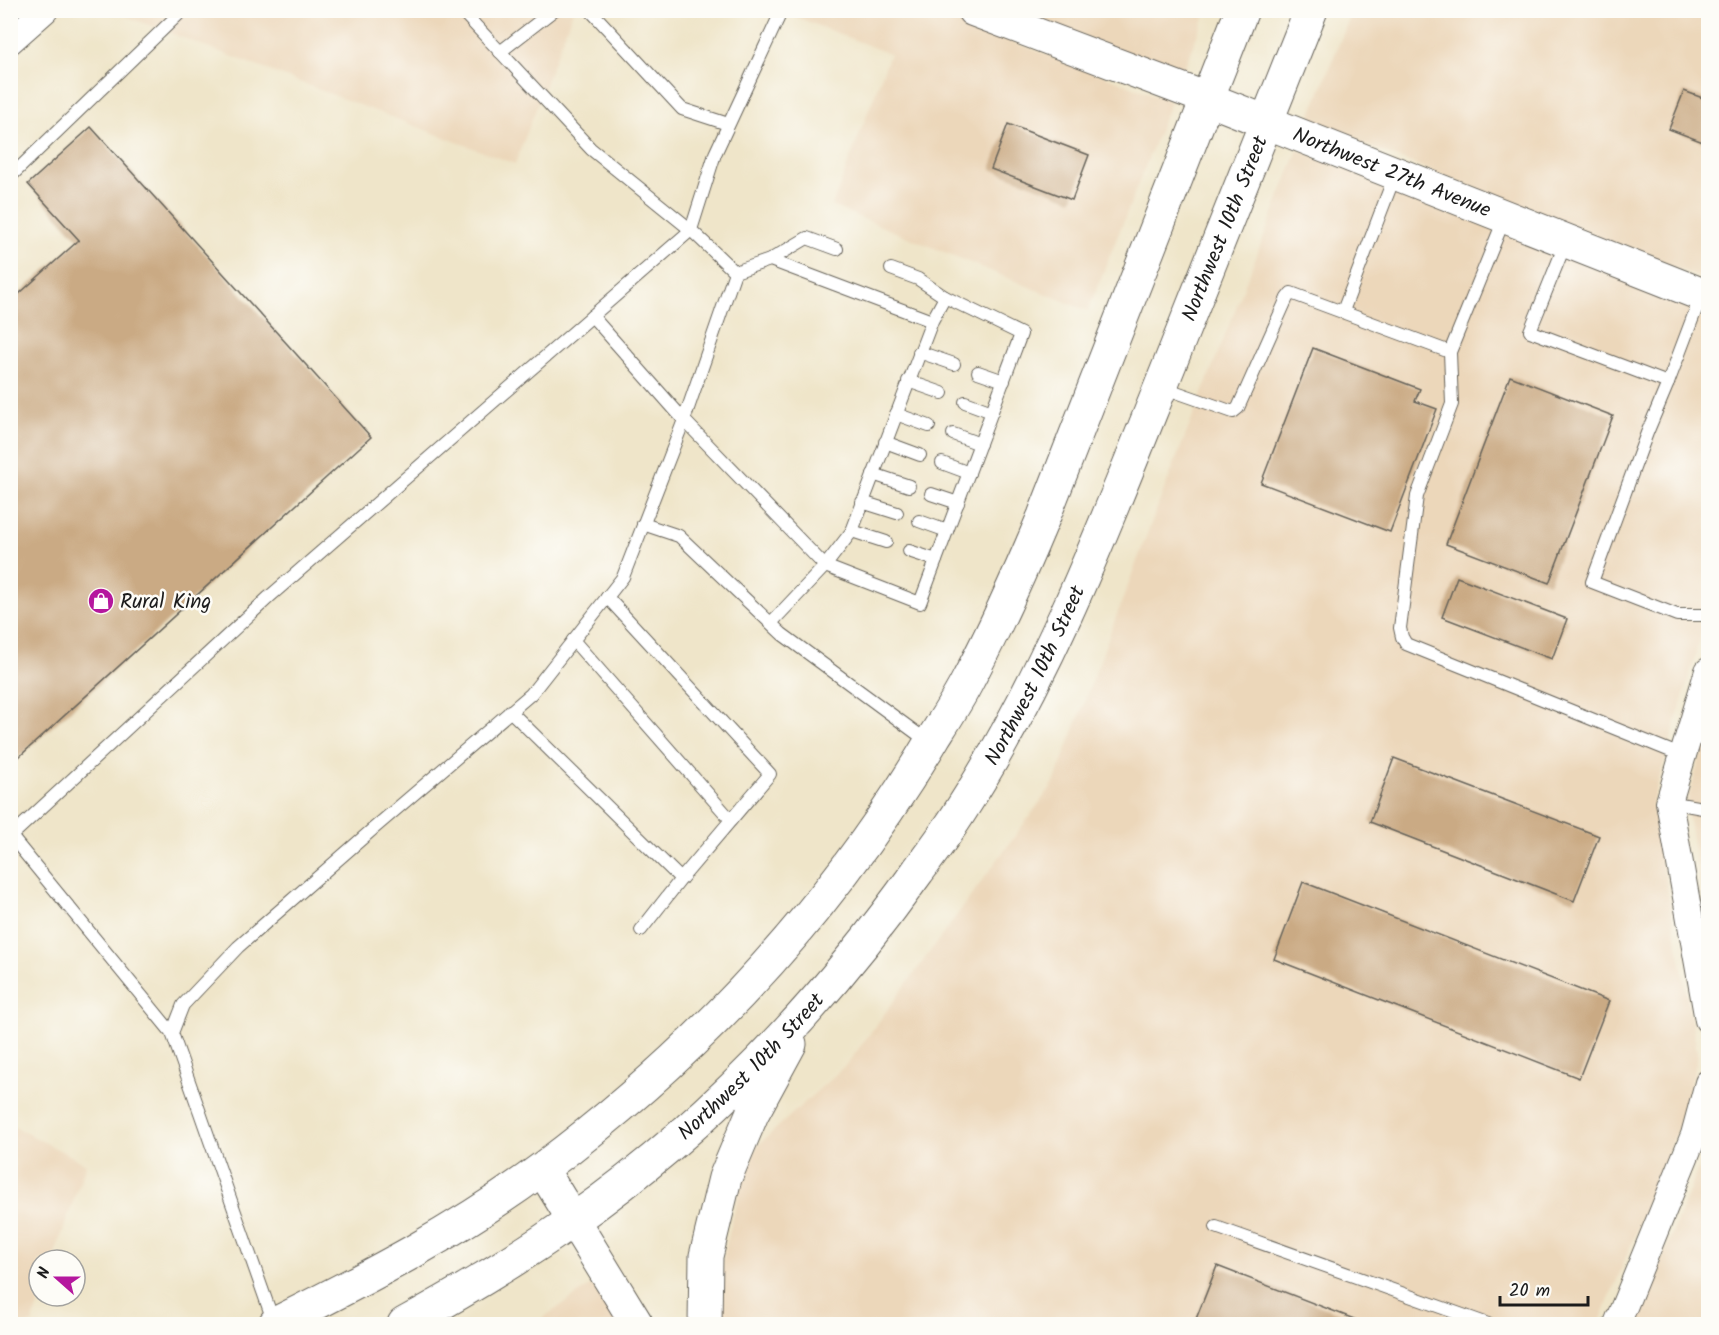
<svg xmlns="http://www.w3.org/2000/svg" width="1719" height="1335" font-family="Kalam,sans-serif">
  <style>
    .built { fill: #ecd7ba }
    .building { fill: #caaa84 }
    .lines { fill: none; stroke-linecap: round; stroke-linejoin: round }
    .service-casing { stroke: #666259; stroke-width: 14 }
    .minor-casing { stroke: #666259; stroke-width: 28 }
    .tertiary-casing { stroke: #666259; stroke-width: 34 }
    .secondary-casing { stroke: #666259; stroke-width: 35 }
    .trunk-casing { stroke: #666259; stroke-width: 35 }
    .service { stroke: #fff; stroke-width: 12 }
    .minor { stroke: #fff; stroke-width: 26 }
    .tertiary { stroke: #fff; stroke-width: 32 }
    .secondary { stroke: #fff; stroke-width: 33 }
    .trunk { stroke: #fff; stroke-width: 33 }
    .labels { text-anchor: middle; stroke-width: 5; stroke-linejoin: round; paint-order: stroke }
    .street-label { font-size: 21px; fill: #1c1c1c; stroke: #fdfcf7 }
    .poi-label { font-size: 21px; fill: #1c1c1c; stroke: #fdfcf7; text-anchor: start }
  </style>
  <rect width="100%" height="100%" fill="#fdfcf7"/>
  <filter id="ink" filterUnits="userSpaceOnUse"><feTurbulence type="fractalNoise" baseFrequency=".0167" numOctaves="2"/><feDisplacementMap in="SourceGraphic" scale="12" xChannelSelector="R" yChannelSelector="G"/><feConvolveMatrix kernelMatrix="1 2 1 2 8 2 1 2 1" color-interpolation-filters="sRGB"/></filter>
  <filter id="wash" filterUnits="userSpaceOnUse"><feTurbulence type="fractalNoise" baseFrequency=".008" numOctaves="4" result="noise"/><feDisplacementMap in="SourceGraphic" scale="24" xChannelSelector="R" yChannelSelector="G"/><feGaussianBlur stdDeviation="1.35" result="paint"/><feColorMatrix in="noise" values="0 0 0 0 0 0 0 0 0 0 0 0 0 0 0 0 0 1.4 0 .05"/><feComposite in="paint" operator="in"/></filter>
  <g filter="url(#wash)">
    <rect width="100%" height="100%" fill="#efe5c9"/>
    <g class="built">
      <path d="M112,11H573L515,164Z"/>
      <path d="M781,11H931L1171,101L1088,311L832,206L890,54Z"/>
      <path d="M1016,11H1207L1182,73Z"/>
      <path d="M1352,11H1708V281L1308,122Z"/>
      <path d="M1298,150L1708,313V612L1652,804L1698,1057L1678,1129L1599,1324H722L723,1259L741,1184L757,1146L849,1062L1054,783L1155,513Z"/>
      <path d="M1708,731V926L1686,805Z"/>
      <path d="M11,1125L86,1164L53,1260H39V1296H41L32,1324H11Z"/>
      <path d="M1708,1144V1324H1636Z"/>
      <path d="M593,1284L618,1324H534Z"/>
    </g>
    <g id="blocks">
      <g class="building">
        <path d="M1684,91L1708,100V144L1669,129Z"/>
        <path d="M1008,124L1089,155L1072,200L991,169Z"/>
        <path d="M91,127L371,437L10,765V302L79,240L28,184Z"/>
        <path d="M1313,348L1420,389L1415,401L1437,409L1390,532L1261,483Z"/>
        <path d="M1510,376L1613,416L1549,583L1446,544Z"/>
        <path d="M1457,577L1567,619L1552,659L1442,617Z"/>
        <path d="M1394,758L1599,836L1574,901L1370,822Z"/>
        <path d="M1303,882L1609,1001L1579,1078L1274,959Z"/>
        <path d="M1217,1266L1367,1324H1194Z"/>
      </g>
    </g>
  </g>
  <g filter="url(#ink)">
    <use href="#blocks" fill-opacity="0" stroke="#666259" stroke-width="1.5"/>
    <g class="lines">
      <g class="service-casing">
        <g id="service">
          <path d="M590,10L682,109L728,124"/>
          <path d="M500,52L554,10"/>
          <path d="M10,177L183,10"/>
          <path d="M1505,217L1450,352L1452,404L1417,496L1400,628L1402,637L1406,644L1683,756"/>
          <path d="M1566,242L1530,331L1668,383L1701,296"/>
          <path d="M770,260L807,238L837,249"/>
          <path d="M891,269L918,279L945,297"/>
          <path d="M735,272L770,260L932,321L945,297L1021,334L920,603L825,566L852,531L932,321"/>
          <path d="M1343,311L1395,175"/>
          <path d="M592,316L684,420L825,566L771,623"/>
          <path d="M919,352L954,364"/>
          <path d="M978,372L1004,381"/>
          <path d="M908,381L942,393"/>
          <path d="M1668,383L1647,433L1592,582L1677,615H1708"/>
          <path d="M1162,387L1233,412L1238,408L1287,298L1291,293L1450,352"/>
          <path d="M965,402L992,412"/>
          <path d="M896,414L929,426"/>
          <path d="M953,434L980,444"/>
          <path d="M885,442L920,455"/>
          <path d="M942,463L969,473"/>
          <path d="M873,474L909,486"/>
          <path d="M931,494L958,503"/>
          <path d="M862,502L897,513"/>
          <path d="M919,521L947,531"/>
          <path d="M643,524L679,536L782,634L930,743"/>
          <path d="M852,531L886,542"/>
          <path d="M909,551L936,560"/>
          <path d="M573,640L731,820"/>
          <path d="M510,711L681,879L770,774L607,597"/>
          <path d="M1669,802L1708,809"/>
          <path d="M10,835L172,1033"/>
          <path d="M11,836L269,597L691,230L591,149L461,10"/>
          <path d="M641,930L681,879"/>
          <path d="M1216,1227L1488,1324"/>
          <path d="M274,1323L172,1033L183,1005L238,947L373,829L531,694L623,577L684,420L735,272L691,230L715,154L782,10"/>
        </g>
      </g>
      <g class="minor-casing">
        <g id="minor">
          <path d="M10,41L45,10"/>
          <path d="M1708,671L1669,802L1708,1020"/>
          <path d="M1617,1324L1694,1135L1708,1083"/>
        </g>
      </g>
      <g class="tertiary-casing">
        <g id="tertiary">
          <path d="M973,10L1208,99"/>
          <path d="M542,1169L637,1324"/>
        </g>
      </g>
      <g class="secondary-casing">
        <g id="secondary">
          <path id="s1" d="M1208,99L1708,297"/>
        </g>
      </g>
      <g class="trunk-casing">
        <g id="trunk">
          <path d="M275,1324C367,1278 460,1230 543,1168C700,1051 834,906 934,737C946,718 959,698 969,678C997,625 1021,571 1044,516L1242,10"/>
          <path id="s2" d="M404,1324C461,1293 518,1259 572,1221C707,1127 823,1004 918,871C933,851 948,831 961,810C1043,683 1099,541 1155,401C1207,271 1260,141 1311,10"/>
          <path d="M705,1324L706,1256L725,1178L752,1114L790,1044"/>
        </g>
      </g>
      <use href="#service" class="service"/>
      <use href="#minor" class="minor"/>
      <use href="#tertiary" class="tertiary"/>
      <use href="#secondary" class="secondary"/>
      <use href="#trunk" class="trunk"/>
    </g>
  </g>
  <defs>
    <g id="shop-disc" transform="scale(1.35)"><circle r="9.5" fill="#b5179e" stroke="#fdfcf7"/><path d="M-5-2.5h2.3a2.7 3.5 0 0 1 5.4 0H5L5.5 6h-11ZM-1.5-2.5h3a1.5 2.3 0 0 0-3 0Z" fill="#fff"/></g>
  </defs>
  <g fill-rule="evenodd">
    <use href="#shop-disc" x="101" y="601"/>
  </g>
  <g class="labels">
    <g class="street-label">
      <text dy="7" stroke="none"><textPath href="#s1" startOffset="198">Northwest 27th Avenue</textPath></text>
      <text dy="7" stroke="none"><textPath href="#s2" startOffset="1406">Northwest 10th Street</textPath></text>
      <text dy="7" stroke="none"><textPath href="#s2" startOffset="920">Northwest 10th Street</textPath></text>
      <text dy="7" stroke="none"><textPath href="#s2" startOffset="434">Northwest 10th Street</textPath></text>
    </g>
    <g class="poi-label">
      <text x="120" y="608">Rural King</text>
    </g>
  </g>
  <rect width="1719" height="1335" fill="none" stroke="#fdfcf7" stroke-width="36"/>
  <g transform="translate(57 1278) rotate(291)"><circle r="28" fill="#fdfcf7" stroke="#a3a29f" stroke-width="1.5"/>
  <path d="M0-4.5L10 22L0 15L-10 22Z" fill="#b5179e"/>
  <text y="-9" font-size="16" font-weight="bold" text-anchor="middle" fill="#1c1c1c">N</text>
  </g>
  <path d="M1500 1296v9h88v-9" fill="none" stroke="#1c1c1c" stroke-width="3"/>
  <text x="1509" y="1296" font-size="18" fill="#1c1c1c" stroke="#fdfcf7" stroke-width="4.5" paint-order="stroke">20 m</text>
</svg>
